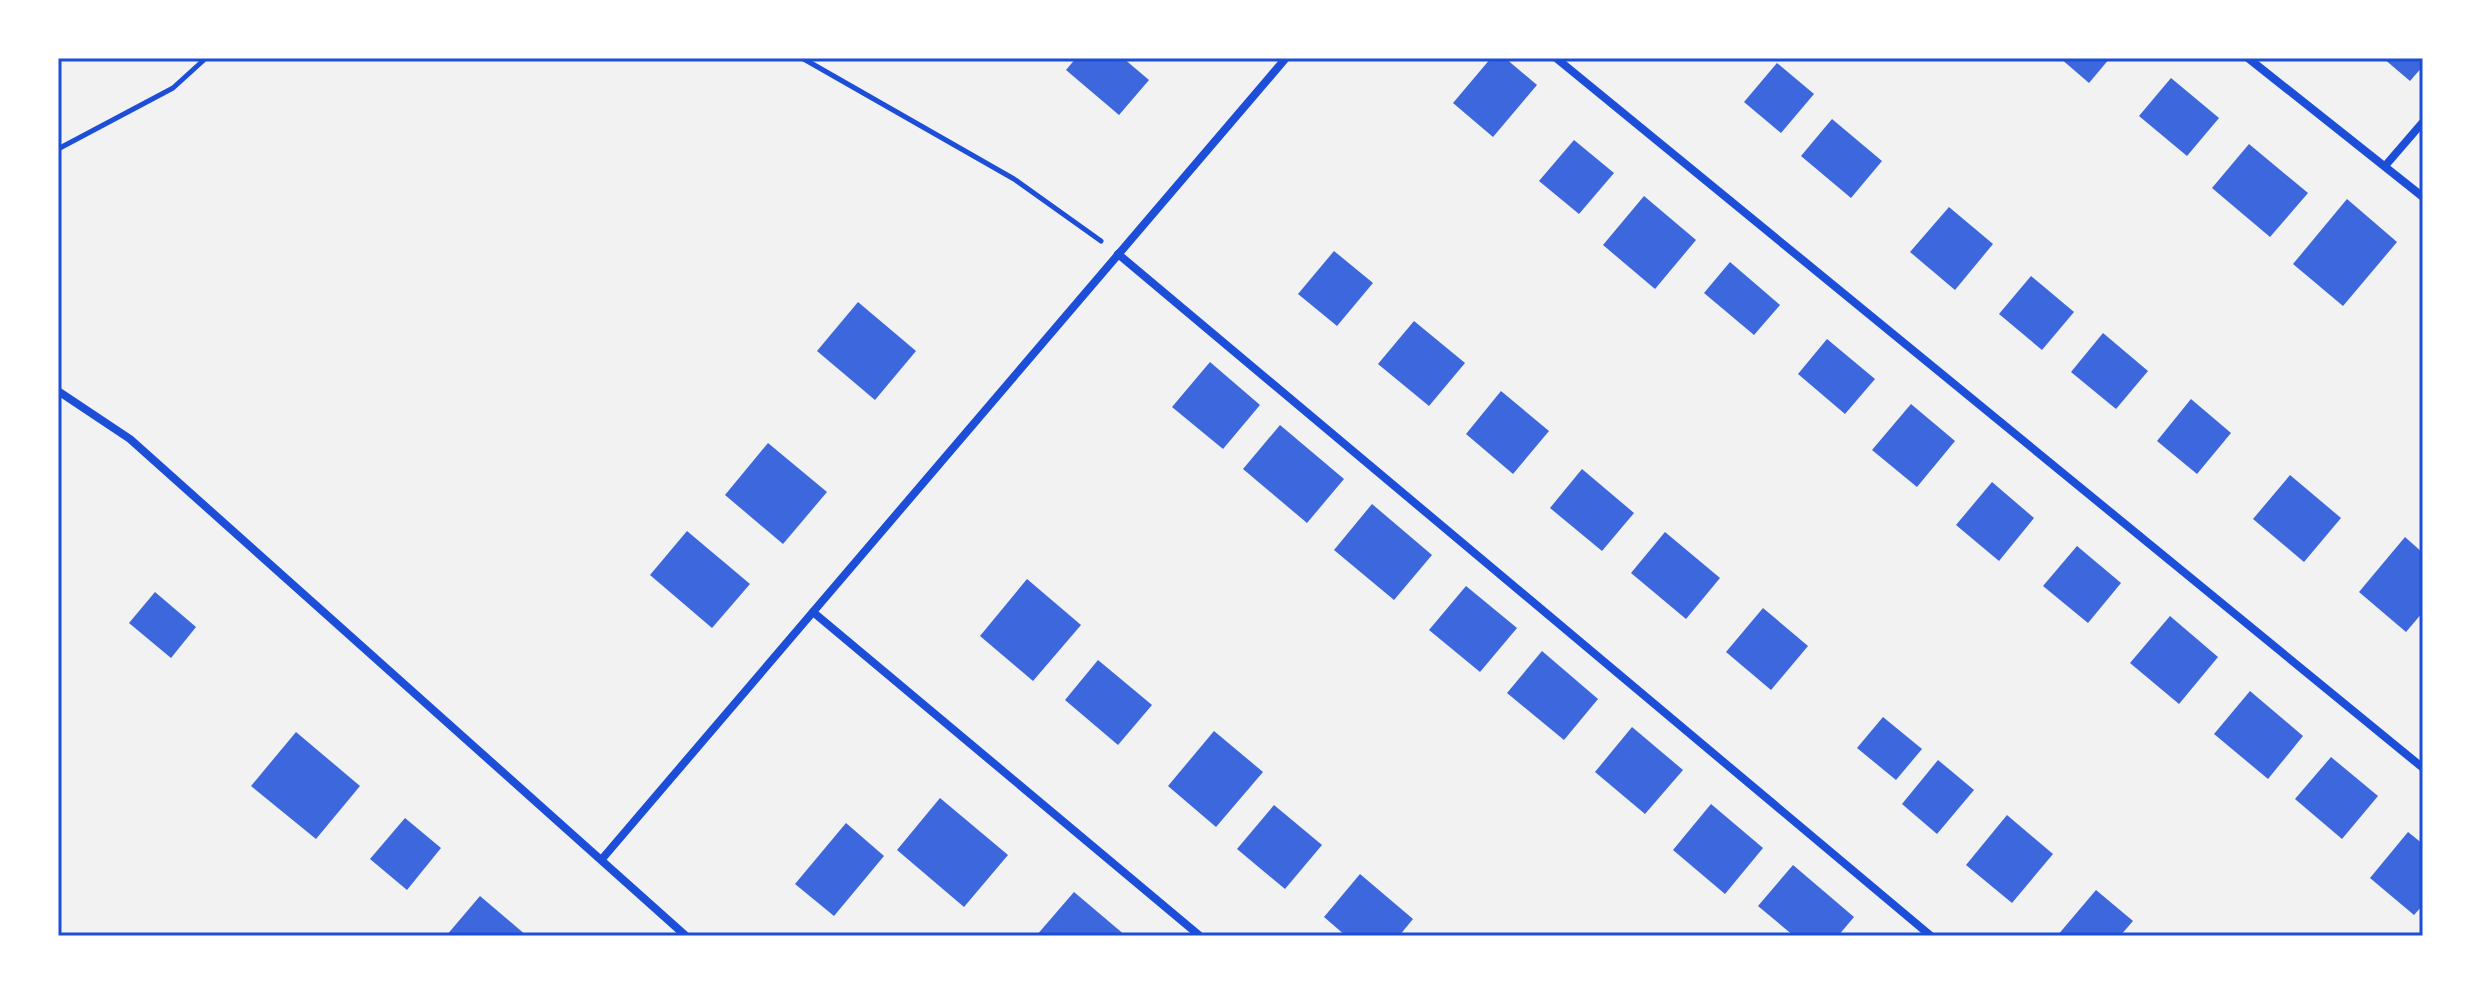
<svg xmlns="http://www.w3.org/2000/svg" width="2481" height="994" font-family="'DejaVu Sans',sans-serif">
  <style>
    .building { fill: #3d67dc }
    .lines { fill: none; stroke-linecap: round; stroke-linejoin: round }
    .path { stroke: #1d4ed8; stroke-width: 5 }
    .minor { stroke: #1d4ed8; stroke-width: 8 }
    .neatline { fill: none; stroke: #1d4ed8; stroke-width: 3 }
  </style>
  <rect width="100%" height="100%" fill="#f2f2f2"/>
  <g class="building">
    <path d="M1076,58H1123L1149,80L1119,115L1066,70Z"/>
    <path d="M1491,58H1505L1537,85L1493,137L1453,103Z"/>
    <path d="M2060,58H2110L2089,83Z"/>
    <path d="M2383,58H2423V66L2410,81Z"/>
    <path d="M1777,63L1814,94L1781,133L1744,102Z"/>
    <path d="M2171,78L2219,118L2187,156L2139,116Z"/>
    <path d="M1832,119L1882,161L1851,198L1801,156Z"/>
    <path d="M1574,140L1614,173L1579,214L1539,181Z"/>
    <path d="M2249,144L2308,193L2270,237L2212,188Z"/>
    <path d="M1644,196L1696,240L1655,289L1603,245Z"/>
    <path d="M2347,199L2397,242L2343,306L2293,264Z"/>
    <path d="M1949,207L1993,244L1955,290L1910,252Z"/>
    <path d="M1334,251L1373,283L1337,326L1298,294Z"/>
    <path d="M1730,262L1780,305L1754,335L1704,293Z"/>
    <path d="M2031,276L2074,312L2042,350L1999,314Z"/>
    <path d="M858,302L916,351L875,400L817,351Z"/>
    <path d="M1414,321L1465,363L1429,406L1378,364Z"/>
    <path d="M2103,333L2148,371L2116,409L2071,372Z"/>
    <path d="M1827,339L1875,379L1845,414L1798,374Z"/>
    <path d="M1210,362L1260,405L1223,449L1172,407Z"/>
    <path d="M1501,391L1549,431L1513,474L1466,434Z"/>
    <path d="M2191,399L2231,433L2197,474L2157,441Z"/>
    <path d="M1911,404L1955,441L1917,487L1872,450Z"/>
    <path d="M1280,425L1344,479L1307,523L1243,469Z"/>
    <path d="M768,443L827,492L783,544L725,495Z"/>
    <path d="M1582,469L1634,513L1602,551L1550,508Z"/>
    <path d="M2290,475L2341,518L2304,562L2253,519Z"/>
    <path d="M1992,482L2034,518L1999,561L1956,525Z"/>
    <path d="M1372,504L1432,555L1394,600L1334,550Z"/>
    <path d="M687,531L750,584L712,628L650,575Z"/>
    <path d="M1665,532L1720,578L1686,619L1631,573Z"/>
    <path d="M2405,537L2423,553V612L2406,632L2359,592Z"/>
    <path d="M2077,546L2121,583L2088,623L2043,586Z"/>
    <path d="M1027,579L1081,625L1033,681L980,636Z"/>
    <path d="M1466,586L1517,628L1480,672L1429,630Z"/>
    <path d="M155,592L196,627L171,658L129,623Z"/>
    <path d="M1763,608L1808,646L1771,690L1726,652Z"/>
    <path d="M2170,616L2218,657L2179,704L2130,663Z"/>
    <path d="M1542,651L1598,699L1564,740L1507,693Z"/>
    <path d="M1098,660L1152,705L1118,745L1065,700Z"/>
    <path d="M2250,691L2303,736L2268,779L2214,734Z"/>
    <path d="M1883,717L1922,749L1896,780L1857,748Z"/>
    <path d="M1632,727L1683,770L1645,814L1595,772Z"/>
    <path d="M1214,731L1263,772L1216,827L1168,786Z"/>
    <path d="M296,732L360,786L316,839L251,786Z"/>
    <path d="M2331,757L2378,796L2342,839L2295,799Z"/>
    <path d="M1938,760L1974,790L1937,834L1902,804Z"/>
    <path d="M940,798L1008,855L964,907L897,850Z"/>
    <path d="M1711,804L1763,848L1725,894L1673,850Z"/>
    <path d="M1274,805L1322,845L1285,889L1237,849Z"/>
    <path d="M2007,815L2053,854L2012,903L1966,865Z"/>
    <path d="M405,818L441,848L407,890L370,859Z"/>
    <path d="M846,823L884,856L834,916L795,884Z"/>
    <path d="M2408,832L2423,844V905L2414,915L2370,878Z"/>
    <path d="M1793,865L1854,917L1838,936H1794L1758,906Z"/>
    <path d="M1360,874L1413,919L1399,936H1346L1324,917Z"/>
    <path d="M2096,890L2133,921L2120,936H2057Z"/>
    <path d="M1074,892L1126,936H1036Z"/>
    <path d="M480,896L527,936H446Z"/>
  </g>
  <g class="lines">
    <g class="path">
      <path d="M802,58L1014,179L1101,241"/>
      <path d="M58,149L173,88L206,58"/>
    </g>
    <g class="minor">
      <path d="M1556,58L2423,768"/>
      <path d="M2248,58L2423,197"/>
      <path d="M2385,166L2423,122"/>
      <path d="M1118,254L1931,936"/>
      <path d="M58,391L130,439L686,936"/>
      <path d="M813,612L1200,936"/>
      <path d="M602,859L1286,58"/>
    </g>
  </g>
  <rect width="2481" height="994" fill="none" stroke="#ffffff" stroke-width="120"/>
  <rect x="60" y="60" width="2361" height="874" class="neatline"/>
</svg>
